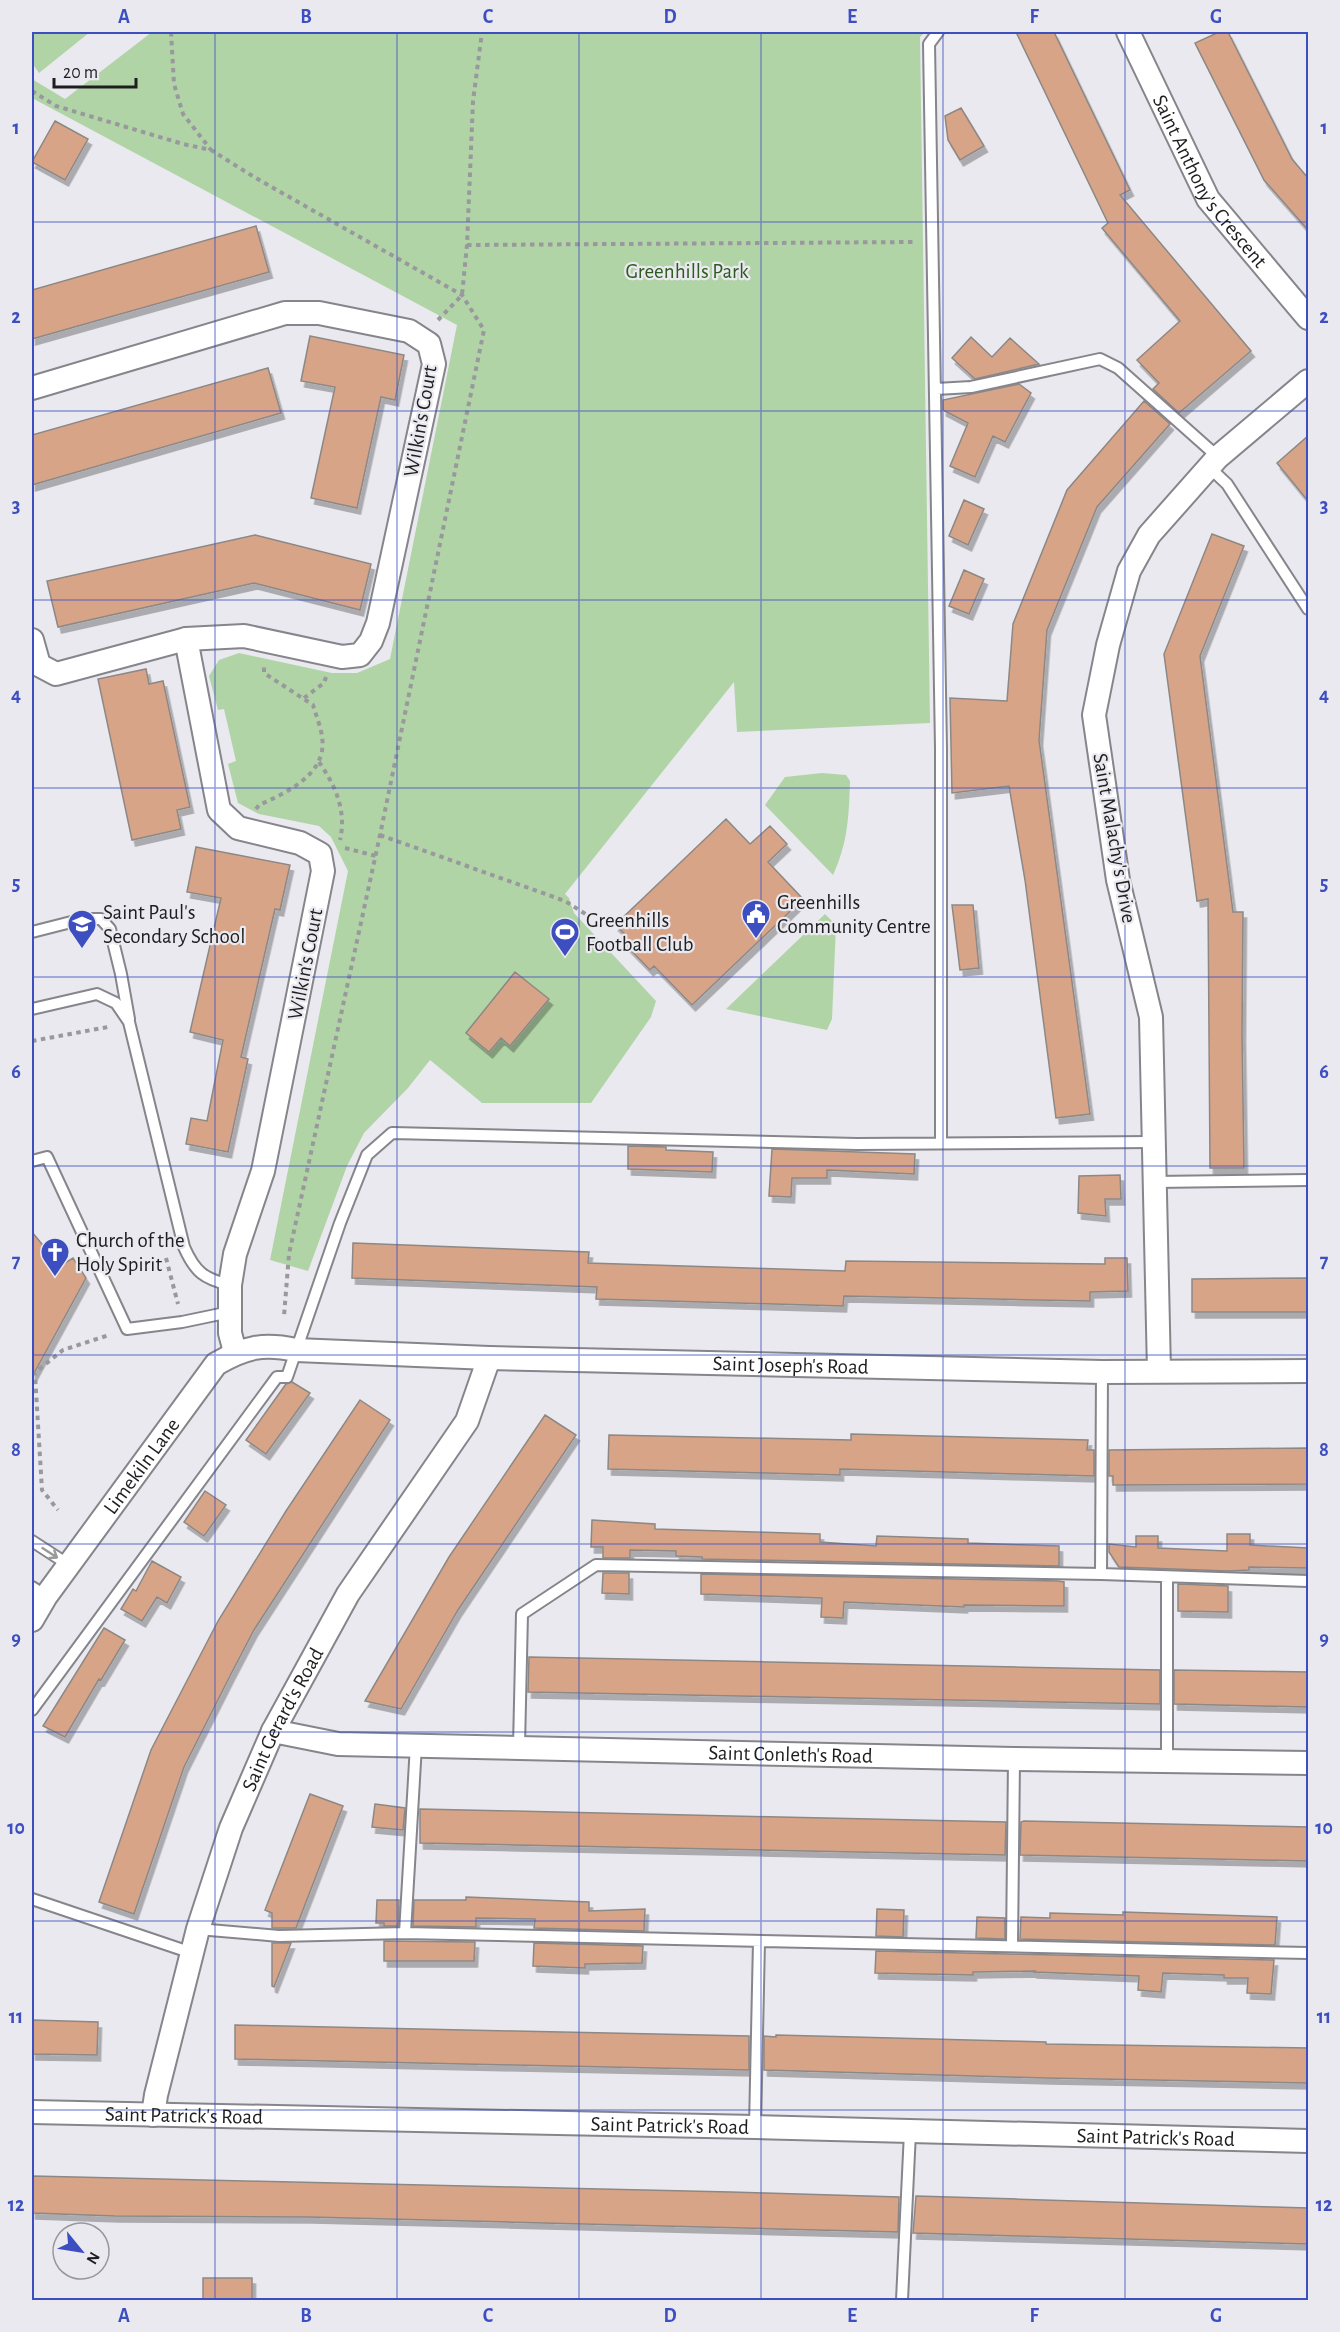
<svg xmlns="http://www.w3.org/2000/svg" width="1340" height="2332" viewBox="0 0 1340 2332" font-family="'Alegreya Sans',sans-serif">
  <style>
    .green { fill: #b1d4a7 }
    .building { fill: #d8a488; stroke: #8d8885; stroke-width: 1.5; filter: url(#shadow) }
    .lines { fill: none; stroke-linecap: round; stroke-linejoin: round }
    .lane-casing { stroke: #85858b; stroke-width: 14 }
    .street-casing { stroke: #85858b; stroke-width: 26 }
    .path { stroke: #98989d; stroke-width: 4; stroke-dasharray: 4.5 4.5; stroke-linecap: butt }
    .lane { stroke: #fff; stroke-width: 10 }
    .street { stroke: #fff; stroke-width: 22 }
    .oneway { stroke: #9a9a9b }
    .grid { fill: none; stroke: #3d4ec1; stroke-width: 1.5; stroke-opacity: 0.55 }
    .labels { text-anchor: middle; stroke-width: 4.5; stroke-linejoin: round; paint-order: stroke }
    .street-label { font-size: 21px; fill: #1e1e20; stroke: #e9e9ef }
    .park-label { font-size: 21px; fill: #2d5b1f; stroke: #e9e9ef }
    .poi-label { font-size: 21px; fill: #1e1e20; stroke: #e9e9ef; text-anchor: start }
    .neatline { fill: none; stroke: #3d4ec1; stroke-width: 2 }
    .grid-label { font-size: 20px; text-anchor: middle; font-weight: bold; fill: #3d4ec1 }
  </style>
  <defs>
    <filter id="shadow"><feDropShadow dx="3.5" dy="6" stdDeviation="0" flood-color="#0004"/></filter>
  </defs>
  <rect width="100%" height="100%" fill="#e9e9ef"/>
  <!-- green -->
  <path class="green" d="M 32,32 L 90,32 L 39,73 L 32,63 Z
    M 152,32 L 925,32 L 920,37 L 930,723 L 737,732 L 734,682 L 565,894 L 569,898 L 574,913 L 656,1001 L 651,1017 L 591,1103 L 482,1103 L 430,1060 L 408,1088 L 364,1133 L 347,1166 L 308,1271 L 270,1260 L 348,871 L 331,837 L 319,826 L 259,814 L 238,803 L 228,764 L 236,761 L 224,709 L 218,710 L 209,676 L 219,660 L 239,653 L 332,673 L 357,673 L 390,659 L 457,325 L 32,98 L 32,79 L 65,99 Z
    M 822,773 L 846,775 L 850,781 C 849,815 848,843 833,875 L 765,805 L 785,777 Z
    M 825,914 L 836,925 L 832,1019 L 827,1030 L 726,1009 Z"/>
  <!-- building -->
  <path class="building" d="M 1016,32 L 1054,32 L 1130,190 L 1120,195 L 1251,351 L 1179,413 L 1153,389 L 1159,383 L 1137,360 L 1180,321 L 1102,228 L 1108,223 Z
    M 1219,32 L 1228,32 L 1292,159 L 1308,178 L 1308,230 L 1264,180 L 1195,43 Z
    M 961,108 L 984,146 L 960,160 L 948,140 L 945,116 Z
    M 55,121 L 88,139 L 65,180 L 32,162 Z
    M 256,226 L 269,272 L 32,339 L 32,290 Z
    M 310,336 L 404,355 L 395,400 L 381,397 L 357,508 L 311,498 L 335,387 L 301,381 Z
    M 971,337 L 992,357 L 1010,338 L 1039,364 L 975,379 L 952,358 Z
    M 268,368 L 281,413 L 32,485 L 32,435 Z
    M 1019,384 L 1031,393 L 1005,442 L 993,436 L 975,477 L 950,466 L 968,423 L 943,410 L 943,400 Z
    M 1144,401 L 1170,424 L 1097,507 L 1047,630 L 1039,740 L 1090,1114 L 1056,1118 L 1025,880 L 1009,786 L 952,793 L 950,698 L 1007,701 L 1013,624 L 1067,490 Z
    M 1308,436 L 1308,501 L 1277,463 Z
    M 964,500 L 984,509 L 968,545 L 949,536 Z
    M 1212,534 L 1244,546 L 1200,656 L 1233,912 L 1243,912 L 1242,1034 L 1244,1168 L 1210,1168 L 1208,899 L 1197,901 L 1164,654 Z
    M 255,535 L 371,564 L 360,610 L 254,583 L 58,627 L 47,581 Z
    M 964,570 L 984,579 L 969,614 L 949,606 Z
    M 146,669 L 149,684 L 163,681 L 190,807 L 177,810 L 181,829 L 132,840 L 98,679 Z
    M 726,819 L 750,844 L 770,826 L 787,844 L 768,862 L 803,899 L 692,1005 L 654,966 L 650,970 L 621,940 L 626,935 L 615,925 Z
    M 196,847 L 290,865 L 280,910 L 275,909 L 241,1057 L 248,1059 L 228,1152 L 186,1144 L 191,1118 L 207,1121 L 223,1040 L 190,1032 L 221,898 L 187,892 Z
    M 952,905 L 973,905 L 979,968 L 960,970 Z
    M 515,972 L 549,999 L 510,1046 L 501,1038 L 489,1052 L 466,1033 Z
    M 628,1146 L 666,1147 L 666,1150 L 713,1152 L 712,1172 L 628,1169 Z
    M 772,1149 L 915,1154 L 914,1174 L 827,1170 L 827,1178 L 792,1178 L 791,1197 L 769,1196 Z
    M 1120,1175 L 1121,1199 L 1105,1199 L 1106,1216 L 1078,1213 L 1079,1176 Z
    M 32,1232 L 60,1266 L 73,1258 L 86,1278 L 32,1377 Z
    M 353,1243 L 589,1252 L 588,1263 L 845,1271 L 846,1261 L 1105,1264 L 1105,1258 L 1127,1258 L 1128,1291 L 1090,1292 L 1090,1301 L 844,1296 L 843,1306 L 596,1299 L 597,1287 L 352,1278 Z
    M 1308,1278 L 1308,1312 L 1192,1312 L 1192,1279 Z
    M 292,1382 L 310,1393 L 266,1454 L 246,1440 L 286,1384 Z
    M 360,1400 L 390,1420 L 254,1630 L 231,1674 L 184,1767 L 134,1914 L 99,1902 L 151,1750 L 218,1621 L 286,1511 Z
    M 545,1415 L 576,1435 L 458,1610 L 401,1709 L 365,1701 L 449,1557 Z
    M 851,1434 L 1088,1440 L 1087,1450 L 1094,1450 L 1094,1476 L 840,1469 L 840,1475 L 608,1469 L 609,1435 L 851,1440 Z
    M 1308,1448 L 1308,1484 L 1113,1485 L 1113,1476 L 1109,1476 L 1109,1450 Z
    M 205,1491 L 226,1505 L 204,1536 L 184,1522 Z
    M 592,1520 L 655,1524 L 655,1529 L 820,1534 L 820,1542 L 876,1546 L 877,1536 L 968,1539 L 968,1543 L 1059,1546 L 1059,1566 L 702,1559 L 702,1557 L 676,1556 L 676,1551 L 630,1550 L 630,1558 L 603,1558 L 603,1547 L 591,1547 Z
    M 1227,1534 L 1250,1534 L 1250,1545 L 1308,1548 L 1308,1568 L 1249,1567 L 1249,1570 L 1229,1571 L 1119,1567 L 1109,1552 L 1109,1544 L 1136,1547 L 1136,1536 L 1158,1536 L 1158,1548 L 1227,1551 Z
    M 152,1561 L 181,1577 L 167,1603 L 157,1597 L 142,1621 L 121,1609 L 133,1589 L 136,1591 Z
    M 603,1573 L 629,1573 L 629,1594 L 602,1593 Z
    M 701,1574 L 1058,1581 L 1064,1582 L 1064,1606 L 964,1605 L 964,1607 L 844,1602 L 843,1618 L 821,1617 L 822,1598 L 701,1594 Z
    M 1178,1584 L 1228,1586 L 1228,1612 L 1178,1611 Z
    M 104,1628 L 125,1640 L 101,1680 L 99,1679 L 65,1737 L 43,1726 Z
    M 529,1657 L 1160,1670 L 1160,1704 L 528,1692 Z
    M 1174,1670 L 1308,1672 L 1308,1707 L 1174,1704 Z
    M 310,1794 L 343,1806 L 296,1928 L 272,1928 L 272,1913 L 265,1910 Z
    M 375,1804 L 405,1808 L 403,1830 L 372,1827 Z
    M 420,1809 L 1006,1822 L 1005,1855 L 420,1843 Z
    M 1024,1821 L 1308,1827 L 1308,1861 L 1020,1855 L 1021,1822 Z
    M 466,1897 L 589,1902 L 589,1911 L 645,1909 L 644,1931 L 534,1928 L 535,1919 L 476,1918 L 476,1927 L 413,1926 L 414,1900 L 466,1900 Z
    M 377,1900 L 399,1900 L 398,1926 L 384,1926 L 384,1923 L 376,1923 Z
    M 877,1909 L 904,1910 L 903,1937 L 876,1936 Z
    M 1123,1912 L 1277,1917 L 1275,1945 L 1020,1939 L 1021,1917 L 1050,1918 L 1050,1913 L 1123,1915 Z
    M 977,1917 L 1005,1918 L 1005,1939 L 976,1938 Z
    M 384,1941 L 475,1942 L 474,1961 L 384,1961 Z
    M 272,1943 L 291,1943 L 274,1987 L 272,1986 Z
    M 534,1943 L 643,1946 L 642,1963 L 585,1964 L 585,1968 L 533,1966 Z
    M 876,1951 L 1274,1960 L 1271,1994 L 1247,1993 L 1248,1978 L 1224,1978 L 1224,1975 L 1163,1973 L 1161,1992 L 1138,1990 L 1139,1976 L 1034,1972 L 1035,1971 L 973,1972 L 973,1975 L 875,1973 Z
    M 32,2020 L 98,2022 L 97,2055 L 32,2054 Z
    M 235,2025 L 749,2036 L 749,2070 L 235,2059 Z
    M 776,2035 L 1046,2042 L 1046,2044 L 1308,2048 L 1308,2083 L 1046,2078 L 764,2070 L 764,2036 L 776,2037 Z
    M 32,2176 L 731,2192 L 899,2197 L 898,2232 L 309,2217 L 115,2216 L 32,2213 Z
    M 916,2196 L 1308,2208 L 1308,2244 L 913,2233 Z
    M 203,2278 L 252,2278 L 252,2301 L 203,2301 Z"/>
  <g class="lines">
    <!-- lane casing -->
    <g class="lane-casing">
      <path id="lane" d="M 938,32 L 929,44 L 941,748 L 941,1143
        M 936,389 L 971,387 L 1100,359 L 1118,368 L 1218,457
        M 1209,467 L 1227,484 L 1308,609
        M 32,932 L 83,919 L 101,919 L 110,929 L 121,974 L 129,1019
        M 32,1009 L 97,994 L 116,1003 L 129,1022 L 184,1247 C 195,1272 204,1279 230,1285
        M 32,1161 L 47,1157 L 127,1329 L 182,1322 L 230,1312
        M 1154,1182 L 1308,1180
        M 32,1541 L 69,1565
        M 1101,1574 L 1102,1372
        M 1167,1578 L 1167,1761
        M 32,1587 L 46,1596
        M 32,1710 L 277,1377 L 287,1377 L 340,1223 L 367,1155 L 392,1133 L 857,1144 L 1153,1142
        M 519,1746 L 522,1614 L 596,1565 L 1101,1574 L 1308,1581
        M 32,1899 L 192,1953
        M 198,1929 L 279,1936 L 405,1933 L 1308,1953
        M 405,1933 L 416,1745
        M 1012,1946 L 1014,1759
        M 755,2127 L 759,1941
        M 902,2300 L 910,2132"/>
    </g>
    <!-- street casing -->
    <g class="street-casing">
      <g id="street">
        <path id="s1" d="M 1128,32 L 1208,199 L 1308,318"/>
        <path d="M 32,388 L 285,313 L 319,313 L 409,331 L 429,344 L 434,364 L 378,623 L 371,641 L 360,655 L 342,657 L 244,636 L 186,639 L 56,674 L 39,665 L 32,640"/>
        <path d="M 186,639 L 219,810 L 238,828 L 300,843 L 320,854 L 323,871 L 263,1171 L 235,1254 L 230,1285 L 230,1333 L 235,1352"/>
        <path d="M 1159,1371 L 1151,1017 L 1118,880 L 1094,715 L 1108,645 L 1129,571 L 1149,535 L 1218,457 L 1308,381"/>
        <path id="s2" d="M 32,1620 L 46,1596 L 216,1364 C 245,1347 263,1343 296,1350 L 489,1358 L 1102,1372 L 1308,1371"/>
        <path id="s3" d="M 273,1731 L 338,1744 L 1014,1759 L 1308,1763"/>
        <path id="s4" d="M 32,2112 L 755,2127 L 1308,2141"/>
        <path id="s5" d="M 153,2115 L 156,2095 L 198,1929 L 231,1828 L 273,1731 L 348,1594 L 467,1421 L 489,1358"/>
      </g>
    </g>
    <!-- path -->
    <path class="path" d="M 171,32 L 174,84 L 183,114 L 211,150
      M 32,91 L 56,106 L 183,144 L 211,150 L 254,177 L 462,295 L 484,330 L 380,835 L 289,1254 L 284,1316
      M 467,245 L 914,242
      M 438,320 L 462,295 L 467,245 L 473,101 L 482,32
      M 304,698 L 324,683 L 326,677
      M 319,762 C 335,785 347,811 340,840
      M 256,809 L 259,805 C 286,793 328,774 322,737 C 321,727 316,716 313,705 L 264,673 L 264,665
      M 380,835 L 565,901 L 587,915
      M 345,848 L 376,856
      M 32,1041 L 108,1027
      M 166,1258 L 178,1304
      M 32,1372 L 35,1375 L 42,1490 L 58,1510
      M 32,1375 L 63,1350 L 109,1335"/>
    <!-- lane -->
    <use href="#lane" class="lane"/>
    <!-- street -->
    <use href="#street" class="street"/>
  </g>
  <!-- one-way arrows -->
  <defs><path id="oneway-shaft" d="M-6 0H5M1.5-3L5.5 0L1.5 3" fill="none" stroke-width="1.6" stroke-linecap="round" stroke-linejoin="round" transform="scale(1.5)"/></defs>
  <use class="oneway" href="#oneway-shaft" transform="translate(50 1553) rotate(33)"/>
  <!-- grid -->
  <path class="grid" d="M 215,32 L 215,2300M 397,32 L 397,2300M 579,32 L 579,2300M 761,32 L 761,2300M 943,32 L 943,2300M 1125,32 L 1125,2300M 32,222 L 1308,222M 32,411 L 1308,411M 32,600 L 1308,600M 32,788 L 1308,788M 32,977 L 1308,977M 32,1166 L 1308,1166M 32,1355 L 1308,1355M 32,1544 L 1308,1544M 32,1732 L 1308,1732M 32,1921 L 1308,1921M 32,2110 L 1308,2110"/>
  <!-- icons -->
  <defs>
    <g id="civic-pin" transform="scale(1.5)"><path d="M0 17L-7.5 6A9.5 9.5 0 1 1 7.5 6Z" fill="#3d4ec1" stroke="#e9e9ef"/><path d="M-.6-6.5H3V-4.5H.6V-3L4-1V1h2V6H-6V1h2V-1L-.6-3ZM-1.2 2.5V6h2.4V2.5Z" fill="#fff"/></g>
    <g id="school-pin" transform="scale(1.5)"><path d="M0 17L-7.5 6A9.5 9.5 0 1 1 7.5 6Z" fill="#3d4ec1" stroke="#e9e9ef"/><path d="M0-5L7-2L0 1L-7-2ZM-4 1L0 2.5L4 1V4Q0 6-4 4Z" fill="#fff"/></g>
    <g id="stadium-pin" transform="scale(1.5)"><path d="M0 17L-7.5 6A9.5 9.5 0 1 1 7.5 6Z" fill="#3d4ec1" stroke="#e9e9ef"/><path d="M0-5a6.5 5 0 1 0 0 10a6.5 5 0 1 0 0-10ZM-3.5-1.8h7v3.6h-7Z" fill="#fff"/></g>
    <g id="church-pin" transform="scale(1.5)"><path d="M0 17L-7.5 6A9.5 9.5 0 1 1 7.5 6Z" fill="#3d4ec1" stroke="#e9e9ef"/><path d="M-1.2-6h2.4v3.5h3.3v2.4h-3.3V6h-2.4V-.1h-3.3v-2.4h3.3Z" fill="#fff"/></g>
  </defs>
  <g fill-rule="evenodd">
    <use href="#civic-pin" x="756" y="914"/>
    <use href="#school-pin" x="82" y="924"/>
    <use href="#stadium-pin" x="565" y="932"/>
    <use href="#church-pin" x="55" y="1252"/>
  </g>
  <g class="labels">
    <!-- street labels -->
    <g class="street-label">
      <text dy="7" stroke="none"><textPath href="#s1" startOffset="171">Saint Anthony's Crescent</textPath></text>
      <text transform="translate(420 421) rotate(-80)" y="7">Wilkin's Court</text>
      <text transform="translate(1115 838) rotate(80)" y="7">Saint Malachy's Drive</text>
      <text transform="translate(305 964) rotate(-79)" y="7">Wilkin's Court</text>
      <text dy="7" stroke="none"><textPath href="#s2" startOffset="894">Saint Joseph's Road</textPath></text>
      <text dy="7" stroke="none"><textPath href="#s2" startOffset="189">Limekiln Lane</textPath></text>
      <text dy="7" stroke="none"><textPath href="#s5" startOffset="418">Saint Gerard's Road</textPath></text>
      <text dy="7" stroke="none"><textPath href="#s3" startOffset="519">Saint Conleth's Road</textPath></text>
      <text dy="7" stroke="none"><textPath href="#s4" startOffset="152">Saint Patrick's Road</textPath></text>
      <text dy="7" stroke="none"><textPath href="#s4" startOffset="638">Saint Patrick's Road</textPath></text>
      <text dy="7" stroke="none"><textPath href="#s4" startOffset="1124">Saint Patrick's Road</textPath></text>
    </g>
    <!-- park labels -->
    <g class="park-label">
      <text x="687" y="278">Greenhills Park</text>
    </g>
    <!-- poi labels -->
    <g class="poi-label">
      <text x="777" y="909">Greenhills<tspan x="777" dy="24">Community Centre</tspan></text>
      <text x="103" y="919">Saint Paul's<tspan x="103" dy="24">Secondary School</tspan></text>
      <text x="586" y="927">Greenhills<tspan x="586" dy="24">Football Club</tspan></text>
      <text x="76" y="1247">Church of the<tspan x="76" dy="24">Holy Spirit</tspan></text>
    </g>
  </g>
  <!-- border -->
  <rect width="1340" height="2332" fill="none" stroke="#e9e9ef" stroke-width="66"/>
  <!-- north arrow -->
  <g transform="translate(81 2251) rotate(120)"><circle r="28" fill="#e9e9ef" stroke="#98989c" stroke-width="1.5"/>
  <path d="M0-4.5L10 22L0 15L-10 22Z" fill="#3d4ec1"/>
  <text y="-9" font-size="16" font-weight="bold" text-anchor="middle" fill="#1e1e20">N</text>
  </g>
  <!-- scale -->
  <path d="M54 78v9h82v-9" fill="none" stroke="#1e1e20" stroke-width="3"/>
  <text x="63" y="78" font-size="18" fill="#1e1e20" stroke="#e9e9ef" stroke-width="4.5" paint-order="stroke">20 m</text>
  <rect x="33" y="33" width="1274" height="2266" class="neatline"/>
  <g class="grid-label">
    <text x="124" y="23">A</text>
    <text x="306" y="23">B</text>
    <text x="488" y="23">C</text>
    <text x="670" y="23">D</text>
    <text x="852" y="23">E</text>
    <text x="1034" y="23">F</text>
    <text x="1216" y="23">G</text>
    <text x="16" y="134">1</text>
    <text x="1324" y="134">1</text>
    <text x="16" y="323">2</text>
    <text x="1324" y="323">2</text>
    <text x="16" y="512">3</text>
    <text x="1324" y="512">3</text>
    <text x="16" y="701">4</text>
    <text x="1324" y="701">4</text>
    <text x="16" y="890">5</text>
    <text x="1324" y="890">5</text>
    <text x="16" y="1078">6</text>
    <text x="1324" y="1078">6</text>
    <text x="16" y="1267">7</text>
    <text x="1324" y="1267">7</text>
    <text x="16" y="1456">8</text>
    <text x="1324" y="1456">8</text>
    <text x="16" y="1645">9</text>
    <text x="1324" y="1645">9</text>
    <text x="16" y="1834">10</text>
    <text x="1324" y="1834">10</text>
    <text x="16" y="2023">11</text>
    <text x="1324" y="2023">11</text>
    <text x="16" y="2211">12</text>
    <text x="1324" y="2211">12</text>
    <text x="124" y="2322">A</text>
    <text x="306" y="2322">B</text>
    <text x="488" y="2322">C</text>
    <text x="670" y="2322">D</text>
    <text x="852" y="2322">E</text>
    <text x="1034" y="2322">F</text>
    <text x="1216" y="2322">G</text>
  </g>
</svg>
